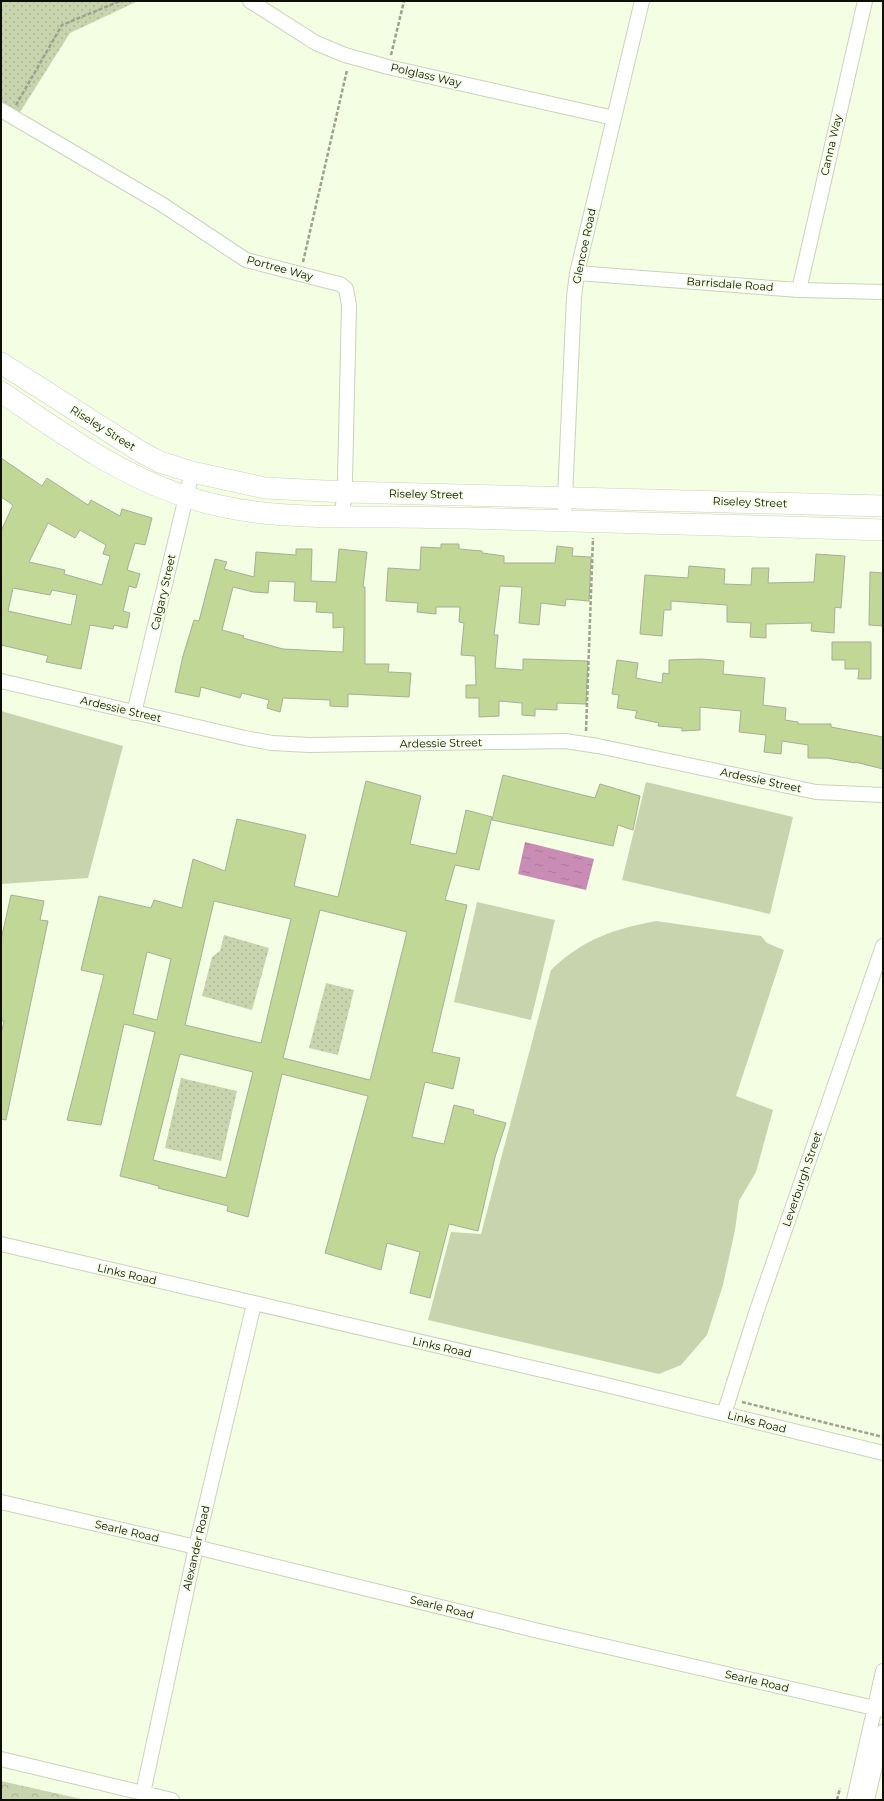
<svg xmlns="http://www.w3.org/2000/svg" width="884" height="1801" viewBox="0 0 884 1801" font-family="Montserrat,sans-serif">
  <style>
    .grass { fill: url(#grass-dots) }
    .forest { fill: url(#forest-crowns) }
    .pitch { fill: #c7d4ad }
    .water { fill: url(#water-ripples) }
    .building { fill: #c1d796; stroke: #a7af97; fill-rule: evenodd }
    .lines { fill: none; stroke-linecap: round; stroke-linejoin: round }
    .minor-casing { stroke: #cad3ba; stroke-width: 16 }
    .highway-casing { stroke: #cad3ba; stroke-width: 22 }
    .path { stroke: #9ba28e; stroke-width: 2.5; stroke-dasharray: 4 2; stroke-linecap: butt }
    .minor { stroke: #fff; stroke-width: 14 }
    .highway { stroke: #fff; stroke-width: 21 }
    .labels { text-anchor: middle; stroke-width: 3.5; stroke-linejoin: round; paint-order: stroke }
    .street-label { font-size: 11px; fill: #0d0f07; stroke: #f4fee3 }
  </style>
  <defs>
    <pattern id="grass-dots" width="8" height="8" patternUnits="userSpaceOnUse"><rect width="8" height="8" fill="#c7d4ad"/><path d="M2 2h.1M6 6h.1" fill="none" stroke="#aab593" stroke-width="1.8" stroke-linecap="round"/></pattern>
    <pattern id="forest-crowns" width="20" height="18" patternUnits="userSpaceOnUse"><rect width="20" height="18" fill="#c7d4ad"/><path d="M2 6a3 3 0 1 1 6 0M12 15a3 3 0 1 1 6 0" fill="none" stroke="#aab593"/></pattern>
    <pattern id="water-ripples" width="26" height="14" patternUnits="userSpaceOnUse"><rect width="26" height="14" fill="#c98db5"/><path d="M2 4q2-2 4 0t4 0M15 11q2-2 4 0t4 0" fill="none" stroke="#ab789a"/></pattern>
  </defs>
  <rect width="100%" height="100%" fill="#f4fee3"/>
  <!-- grass -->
  <path class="grass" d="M 1,1 L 138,1 L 70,33 L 15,120 L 1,108 Z
    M 224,935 L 269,948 L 252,1010 L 202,996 L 212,957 L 220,951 Z
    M 326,983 L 354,990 L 338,1055 L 309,1048 Z
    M 181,1078 L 237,1091 L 221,1161 L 165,1148 Z"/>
  <!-- forest -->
  <path class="forest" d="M 1,1781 L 86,1800 L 1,1800 Z"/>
  <!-- pitch -->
  <path class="pitch" d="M 1,711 L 123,746 L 88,878 L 1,884 Z
    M 646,782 L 793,817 L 770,914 L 622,880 Z
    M 477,902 L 555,920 L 531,1020 L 454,1002 Z
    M 656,921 L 761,936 L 767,943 L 784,950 L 736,1096 L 773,1110 L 756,1172 L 739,1201 L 735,1230 L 723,1285 L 707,1335 L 681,1365 L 659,1374 L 428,1320 L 451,1232 L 481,1234 L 551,970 C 583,939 614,929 656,921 Z"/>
  <!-- water -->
  <path class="water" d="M 525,842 L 594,859 L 586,890 L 518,874 Z"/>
  <!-- building -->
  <path class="building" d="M 1,458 L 42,486 L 47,478 L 88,505 L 91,500 L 120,516 L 122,509 L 152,518 L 145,545 L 135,543 L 127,570 L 140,574 L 136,588 L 129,586 L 123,611 L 130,613 L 127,628 L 114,625 L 113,629 L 90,625 L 81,669 L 46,662 L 48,656 L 1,645 L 1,531 L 13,505 L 1,497 ZM 48,523 L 75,538 L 80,530 L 106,545 L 103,554 L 110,556 L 102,585 L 64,574 L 65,570 L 29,562 ZM 13,588 L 50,595 L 52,590 L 77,595 L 71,625 L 8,611 Z
    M 441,544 L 459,544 L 459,549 L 482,551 L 482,553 L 504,556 L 504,563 L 555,563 L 557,546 L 573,548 L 572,556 L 591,557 L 589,601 L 566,599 L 565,606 L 541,603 L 539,625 L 519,623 L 522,587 L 500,586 L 494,635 L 498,635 L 495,668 L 523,670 L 523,659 L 588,661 L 586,704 L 557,703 L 557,710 L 535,709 L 535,716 L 522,715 L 522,703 L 499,701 L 499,716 L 479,717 L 479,698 L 466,698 L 466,685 L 476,685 L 475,656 L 461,655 L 464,623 L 459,622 L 460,607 L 436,607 L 436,614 L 417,612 L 418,603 L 386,601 L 388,568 L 420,570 L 421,547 L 441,548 Z
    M 296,549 L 312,549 L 311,581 L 336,582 L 339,549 L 367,552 L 363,587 L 365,587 L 365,664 L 389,664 L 388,672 L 411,673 L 409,697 L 348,694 L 348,707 L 330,706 L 330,700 L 283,698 L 280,712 L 267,708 L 269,700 L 242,693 L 240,698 L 201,687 L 199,697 L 175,692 L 183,656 L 194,620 L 199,621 L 215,559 L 227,562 L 224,569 L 254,577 L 256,552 L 296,555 ZM 269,581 L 295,582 L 294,601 L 317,602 L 316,612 L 333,613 L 333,628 L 344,627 L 343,652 L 283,649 L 243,638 L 244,636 L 222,630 L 233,587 L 253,592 L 268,593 Z
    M 816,554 L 845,556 L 841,608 L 835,607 L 834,633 L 811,631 L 812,623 L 766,624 L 766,638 L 750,637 L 751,623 L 727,622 L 727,605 L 671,601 L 671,610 L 664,610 L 662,636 L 640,634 L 645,575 L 688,578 L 689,566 L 725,569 L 724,584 L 751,585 L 752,568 L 769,568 L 768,583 L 814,582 Z
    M 870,572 L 883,573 L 883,626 L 869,625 Z
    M 832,642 L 871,642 L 871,679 L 858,679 L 859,669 L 845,669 L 845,660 L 832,660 Z
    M 702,659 L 724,661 L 723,674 L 765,678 L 763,705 L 786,708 L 785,720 L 798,722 L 798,724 L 831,724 L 831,727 L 883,737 L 883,769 L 855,762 L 855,763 L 827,758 L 808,758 L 808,745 L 782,741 L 781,754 L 764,752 L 766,735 L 739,732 L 741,711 L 700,707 L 700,730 L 682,731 L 682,728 L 658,726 L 659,723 L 635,718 L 637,711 L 617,708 L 619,695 L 612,694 L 617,660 L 638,663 L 636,678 L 662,683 L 663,673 L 669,674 L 669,660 Z
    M 503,775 L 595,798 L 600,784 L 640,796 L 633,830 L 618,825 L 613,846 L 492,820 Z
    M 366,781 L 421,796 L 410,844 L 456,854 L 466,810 L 492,817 L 479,870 L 455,865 L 445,900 L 467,905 L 432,1052 L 460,1058 L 453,1089 L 425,1082 L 412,1137 L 444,1144 L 454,1105 L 474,1110 L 473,1114 L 506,1123 L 495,1157 L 478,1231 L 449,1224 L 430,1298 L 410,1293 L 420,1252 L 387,1243 L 381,1270 L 325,1253 L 368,1096 L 282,1074 L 248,1217 L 227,1211 L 228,1206 L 158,1188 L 159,1186 L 120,1176 L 155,1032 L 124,1024 L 101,1125 L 67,1120 L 104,975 L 81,970 L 99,896 L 151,908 L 154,900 L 182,908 L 193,859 L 225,871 L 237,819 L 306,835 L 294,886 L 338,897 ZM 214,901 L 291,919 L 261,1043 L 185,1025 ZM 320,910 L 407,932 L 370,1080 L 283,1058 ZM 147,952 L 171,959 L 157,1020 L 133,1014 ZM 180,1054 L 253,1072 L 226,1178 L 153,1160 Z
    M 11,895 L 44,901 L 40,920 L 48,921 L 6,1120 L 1,1119 L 1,1034 L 4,1021 L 1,1021 L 1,940 Z"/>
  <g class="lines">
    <!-- minor casing -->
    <g class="minor-casing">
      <path id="minor" d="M 250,1 L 316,43 L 345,55 L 388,67 L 614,118
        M 1,110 L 163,205 L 246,260 L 331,282 L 340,284 L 346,289 L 349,305 L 345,479 L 344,501 L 340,517
        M 577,273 L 799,290 L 883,292
        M 799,290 L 865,1
        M 564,520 L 574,297 L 577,273 L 642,1
        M 1,681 L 245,738 L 272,743 L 309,745 L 565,741 L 598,746 L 816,792 L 883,795
        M 134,713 L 192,472
        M 1,1244 L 602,1384 L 883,1453
        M 724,1414 L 756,1313 L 883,946
        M 1,1502 L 196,1547 L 543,1632 L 883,1710
        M 1,1759 L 172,1800
        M 143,1793 L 196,1547 L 254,1304
        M 854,1800 L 883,1671
        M 867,1800 L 883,1732"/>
    </g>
    <!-- highway casing -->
    <g class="highway-casing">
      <path id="highway" d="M 1,363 L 141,452 L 160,462 L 192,472 L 265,488 L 345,492 L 883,506
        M 1,392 C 59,431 117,474 184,496 C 251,519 322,517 393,517 C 417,517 441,518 466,518 C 605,521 744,526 883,530"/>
    </g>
    <!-- path -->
    <path class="path" d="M 391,55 L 404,1
      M 16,105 L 62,25 L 120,1
      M 303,262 L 347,70
      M 586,731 L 593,538
      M 742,1402 L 883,1437
      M 837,1800 L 840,1788"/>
    <!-- minor -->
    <use href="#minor" class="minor"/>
    <!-- highway -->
    <use href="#highway" class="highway"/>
  </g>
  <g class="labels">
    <!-- street labels -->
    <g class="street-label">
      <text transform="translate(426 75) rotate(13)" y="4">Polglass Way</text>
      <text transform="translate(831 145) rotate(-77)" y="4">Canna Way</text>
      <text transform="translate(584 246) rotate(-78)" y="4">Glencoe Road</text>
      <text transform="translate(280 268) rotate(15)" y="4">Portree Way</text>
      <text transform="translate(730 284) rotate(4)" y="4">Barrisdale Road</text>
      <text transform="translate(103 428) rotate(32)" y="4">Riseley Street</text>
      <text transform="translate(426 494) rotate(1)" y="4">Riseley Street</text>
      <text transform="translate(750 502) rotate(2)" y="4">Riseley Street</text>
      <text transform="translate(163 592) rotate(-77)" y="4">Calgary Street</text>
      <text transform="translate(121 709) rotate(13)" y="4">Ardessie Street</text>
      <text transform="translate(441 743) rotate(-1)" y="4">Ardessie Street</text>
      <text transform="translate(761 780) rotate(12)" y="4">Ardessie Street</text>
      <text transform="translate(802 1179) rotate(-71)" y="4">Leverburgh Street</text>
      <text transform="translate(127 1274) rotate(13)" y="4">Links Road</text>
      <text transform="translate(442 1347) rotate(13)" y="4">Links Road</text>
      <text transform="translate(757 1422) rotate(14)" y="4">Links Road</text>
      <text transform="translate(127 1531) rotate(13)" y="4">Searle Road</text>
      <text transform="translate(196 1548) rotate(-77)" y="4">Alexander Road</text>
      <text transform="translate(442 1607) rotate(14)" y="4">Searle Road</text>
      <text transform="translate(757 1681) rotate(13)" y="4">Searle Road</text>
    </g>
  </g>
  <!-- border -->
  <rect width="884" height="1801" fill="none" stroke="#0d0f07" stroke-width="4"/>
</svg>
